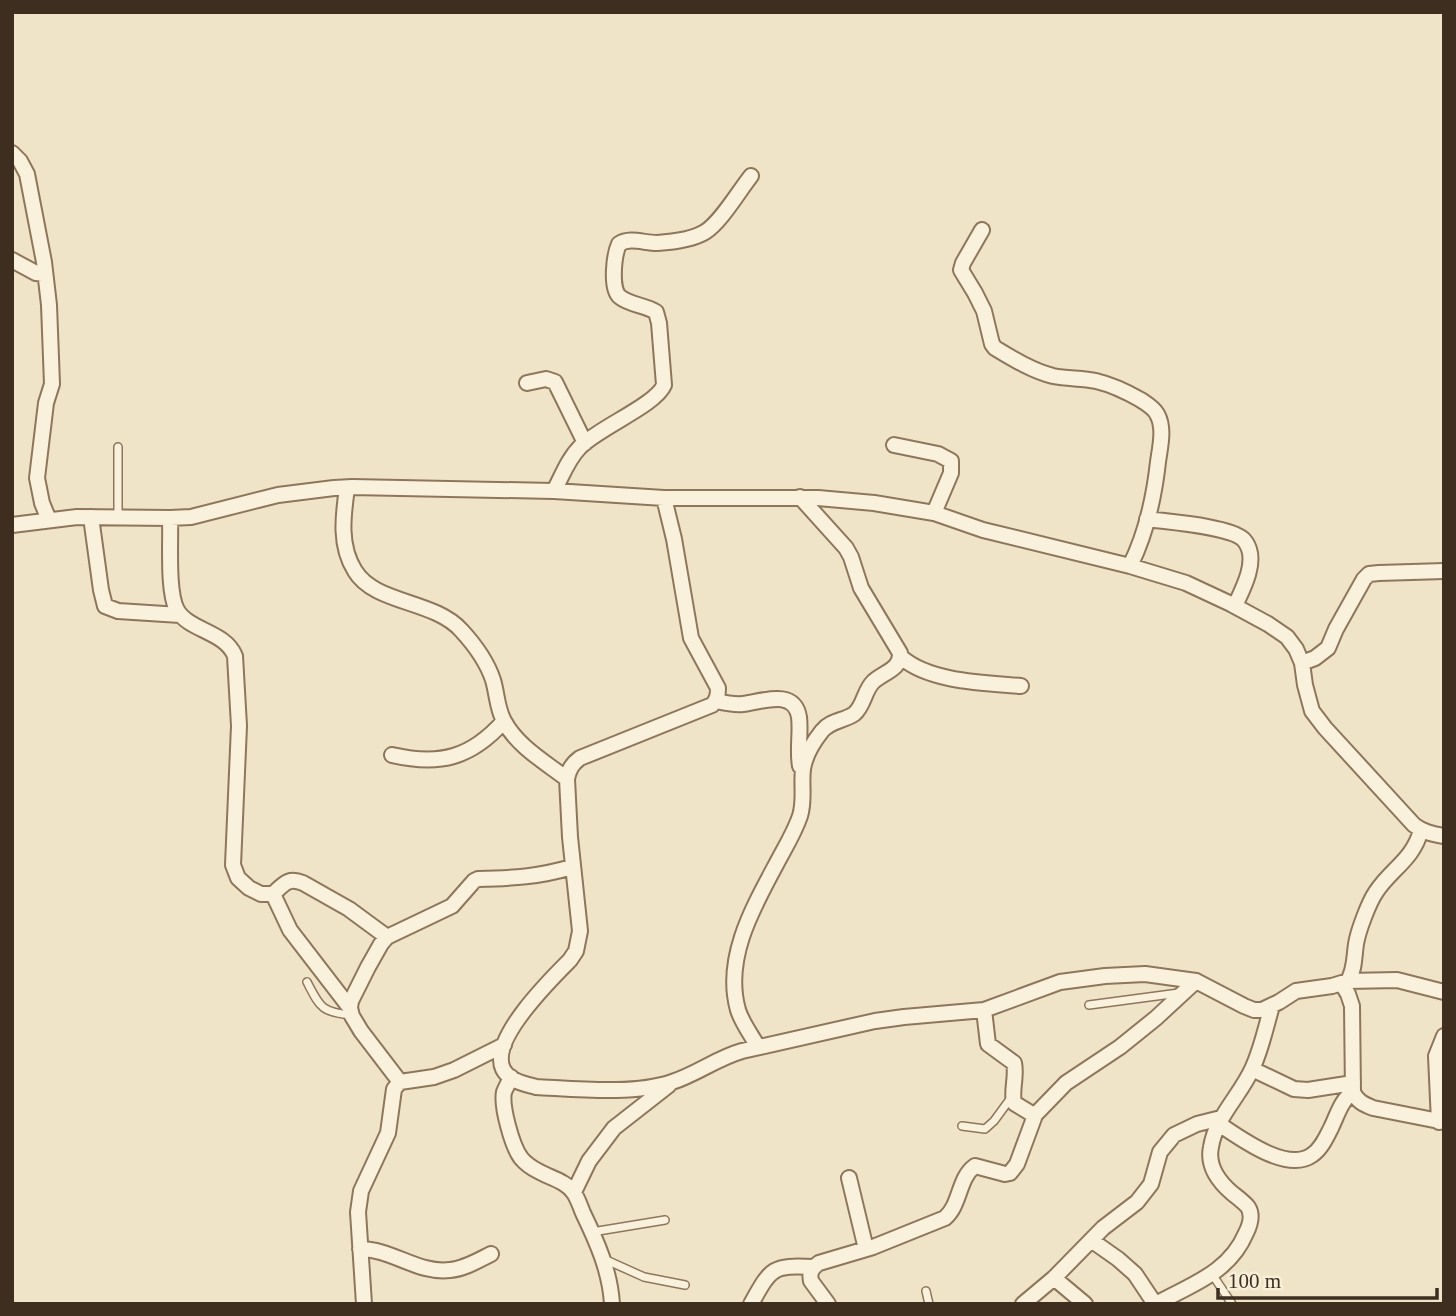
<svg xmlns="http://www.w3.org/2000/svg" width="1456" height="1316" viewBox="0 0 1456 1316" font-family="'Times New Roman',serif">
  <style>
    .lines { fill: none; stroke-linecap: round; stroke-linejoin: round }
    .service-casing { stroke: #8d765c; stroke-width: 10 }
    .minor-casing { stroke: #8d765c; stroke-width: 18 }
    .service { stroke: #faf1dc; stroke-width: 7 }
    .minor { stroke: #faf1dc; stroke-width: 14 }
  </style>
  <rect width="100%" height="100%" fill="#f0e4c8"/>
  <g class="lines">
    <!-- service casing -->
    <g class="service-casing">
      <path id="service" d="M 118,447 L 118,517
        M 307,982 C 320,1007 321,1012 351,1015
        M 1089,1005 L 1179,993
        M 962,1126 L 985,1129 L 994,1121 L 1013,1095
        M 592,1232 L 665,1220
        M 604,1259 L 644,1277 L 685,1285
        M 1212,1274 L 1232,1304
        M 926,1291 L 929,1304"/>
    </g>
    <!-- minor casing -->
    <g class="minor-casing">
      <path id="minor" d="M 12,153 L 20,161 L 27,174 L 44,262 L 49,305 L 52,384 L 46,403 L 37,478 L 42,503 L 49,520
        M 982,230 L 963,263 L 961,270 L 975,293 L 984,311 L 992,344 L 995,348 C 1013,359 1033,371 1053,376 C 1068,379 1082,378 1096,381 C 1113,385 1127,392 1141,400 C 1147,404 1154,408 1157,414 C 1165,428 1160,447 1158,462 C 1154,498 1146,534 1130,566
        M 12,260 L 36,273 L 45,274
        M 527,383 L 546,379 L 555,382 L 585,443
        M 894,445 L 938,454 L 951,461 L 951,473 L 934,513
        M 347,488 C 343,516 339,546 355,571 C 375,604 434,600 461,630 C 474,644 487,662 493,680 C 497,693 497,709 504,721 C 517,746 545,762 567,779
        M 554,491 C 562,476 568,459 580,447 C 598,428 656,405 664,385 L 659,323 L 656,312 C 645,305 630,305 620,297 C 610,289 614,255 619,244 C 630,237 644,243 657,243 C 672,242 692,240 705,232 C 721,222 739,191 751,176
        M 664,498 L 674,539 L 691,638 L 718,688 C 718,696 717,700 712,705 L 580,758 C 572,764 569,769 567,779 L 570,837 L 580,931 L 576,951 L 570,960 C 551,979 489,1040 503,1069 C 509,1081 525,1084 536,1087 C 577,1089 634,1095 672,1082 C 697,1074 717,1058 742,1051 L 875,1021 L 904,1017 L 984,1010 L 1060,982 L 1105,976 L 1145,974 L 1196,981 L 1244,1006 L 1254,1010 L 1262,1010 L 1279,1002 L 1296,991 L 1332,986 L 1348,981 C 1355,969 1354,957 1356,944 C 1358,931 1369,902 1376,892 C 1391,869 1413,860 1421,830
        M 91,517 L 101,590 L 105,606 L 118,611 L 180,615
        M 170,518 C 171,540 167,592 177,610 C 189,631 225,631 235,656 L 239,726 L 233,865 L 238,878 L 249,888 L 261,894 L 273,894 C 284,884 288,877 303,883 L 349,909 L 387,937
        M 1147,519 C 1169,522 1228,526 1243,539 C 1245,541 1248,546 1249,549 C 1255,567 1242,590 1235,606
        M 12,525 L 77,517 L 170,518 L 191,517 L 278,495 L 334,488 L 352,487 L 554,491 L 664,498 L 818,498 L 874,503 L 934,513 L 983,530 L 1130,566 L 1186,583 L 1231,604 L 1268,624 L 1287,637 L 1296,649 L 1302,663 L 1305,685 L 1312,711 L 1325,728 L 1414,825 C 1423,832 1432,834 1444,836
        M 901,657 C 929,682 985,683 1021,686
        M 1302,663 L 1315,658 L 1328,648 L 1336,629 L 1364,579 L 1369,574 L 1379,573 L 1444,571
        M 716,701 C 725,703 734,705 743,704 C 761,702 794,688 799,717 C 801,733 797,750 800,766
        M 392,755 C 440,766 471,758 504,721
        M 273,894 L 290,930 L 350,1008
        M 1348,981 L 1397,980 L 1444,992
        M 1342,984 L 1348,994 L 1352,1006 L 1353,1092 C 1357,1101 1363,1104 1373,1108 L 1444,1122
        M 758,1047 C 752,1036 742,1023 738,1010 C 723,957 755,904 779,859 C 786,846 795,831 800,816 C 805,800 801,785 803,769 C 805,756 814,741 822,731 C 831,720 844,721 854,714 C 864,706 864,691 873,682 C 883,672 901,670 900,653 L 861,588 L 851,557 L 846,548 L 800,497
        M 1252,1069 L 1294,1089 L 1308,1090 L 1353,1083
        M 511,1077 C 509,1082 506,1087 504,1092 C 501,1106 512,1146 521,1158 C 526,1164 532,1168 538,1171 C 550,1178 566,1181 574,1193 C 578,1199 580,1206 583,1213 C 597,1242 610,1271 612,1304
        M 400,1082 L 361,1031 L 352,1016 L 350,1008 L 351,1001 L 368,967 L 381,944 L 387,937 L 452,906 L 474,881 L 478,879 C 514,878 538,877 572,867
        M 1034,1116 L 1066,1083 L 1120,1047 L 1156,1018 L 1196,981
        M 1439,1122 L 1436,1056 L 1444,1036
        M 1219,1124 C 1240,1138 1287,1173 1312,1155 C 1321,1149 1326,1138 1331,1128 C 1337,1116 1341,1100 1353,1092
        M 849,1178 L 866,1249
        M 574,1192 L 589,1161 L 614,1128 L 669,1085
        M 1091,1240 L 1118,1259 L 1135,1274 L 1155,1304
        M 360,1249 C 392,1249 418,1274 450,1270 C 464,1269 479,1260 491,1254
        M 1054,1278 L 1085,1304
        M 364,1304 L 358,1212 L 361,1191 L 388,1133 L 394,1089 L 400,1082 L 434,1077 L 454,1070 L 504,1045
        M 751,1304 C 771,1268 772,1265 813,1267
        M 828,1304 L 811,1281 C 809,1272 812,1268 819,1263 L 873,1247 L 945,1218 C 961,1204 958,1178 975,1166 L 1005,1174 L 1010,1173 L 1017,1164 L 1034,1118 L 1032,1114 L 1014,1103 C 1011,1090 1017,1077 1014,1063 L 988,1044 L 984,1010
        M 1023,1304 L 1054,1278 L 1103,1228 L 1137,1202 L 1151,1184 L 1160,1152 L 1174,1135 L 1197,1124 L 1221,1118
        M 1156,1304 C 1192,1284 1229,1273 1246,1233 C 1250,1225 1253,1215 1248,1207 C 1244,1202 1237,1197 1232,1193 C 1218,1181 1207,1166 1211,1147 C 1216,1116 1241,1095 1253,1067 C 1262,1047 1266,1026 1272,1006"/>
    </g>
    <!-- service -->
    <use href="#service" class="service"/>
    <!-- minor -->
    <use href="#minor" class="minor"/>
  </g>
  <!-- border -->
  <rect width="1456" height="1316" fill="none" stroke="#3d2e20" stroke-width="28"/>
  <!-- scale -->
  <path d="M1218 1288v10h219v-10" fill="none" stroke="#3d2e20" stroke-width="3.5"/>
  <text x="1228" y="1288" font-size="21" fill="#3d2e20" stroke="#f7eed8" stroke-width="5" paint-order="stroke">100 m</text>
</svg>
